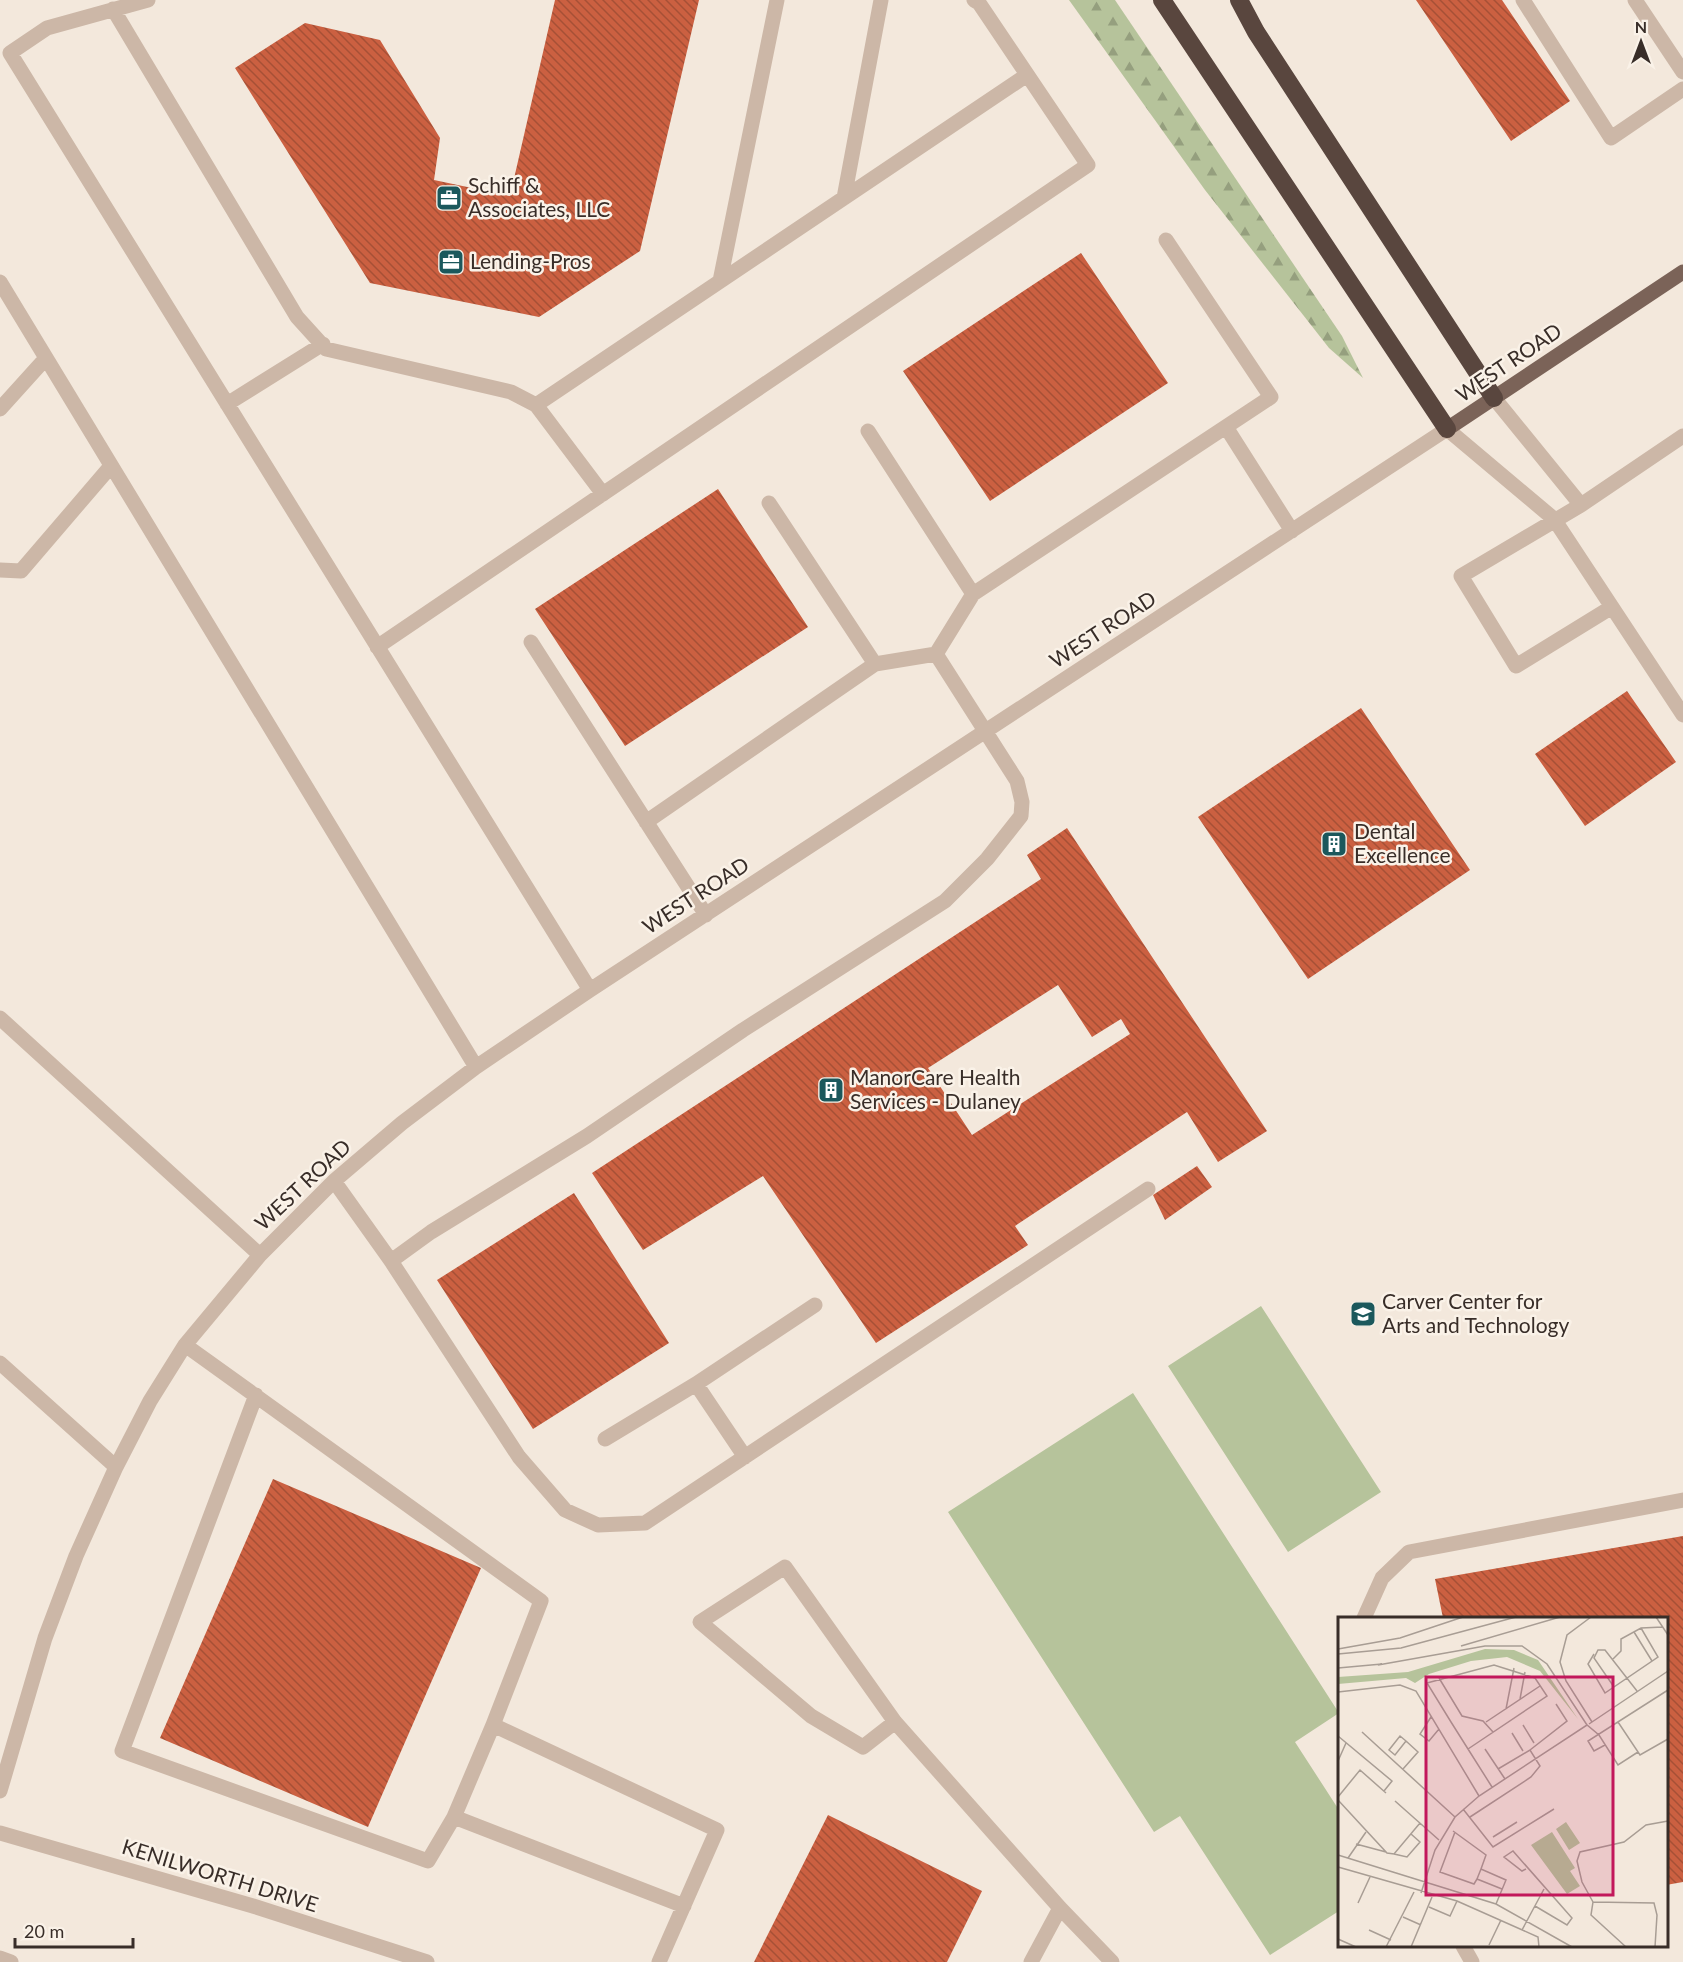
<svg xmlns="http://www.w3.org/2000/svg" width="1683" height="1962" viewBox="0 0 1683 1962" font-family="Lato,sans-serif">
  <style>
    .forest { fill: url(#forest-firs) }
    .pitch { fill: #b6c39b }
    .building { fill: url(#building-back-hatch); fill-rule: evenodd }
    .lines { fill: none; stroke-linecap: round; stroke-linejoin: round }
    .minor { stroke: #ccb7a7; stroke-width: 15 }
    .major { stroke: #7b6358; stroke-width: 15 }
    .highway { stroke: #59463e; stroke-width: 18 }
    .labels { text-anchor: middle; stroke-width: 5; stroke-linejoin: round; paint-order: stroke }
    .poi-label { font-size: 21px; fill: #382d28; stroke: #faf2e8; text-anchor: start }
    .street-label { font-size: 21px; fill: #382d28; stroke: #faf2e8 }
    .inset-road { fill: none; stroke: #a89d94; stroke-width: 1.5 }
    .view { fill: #c2185b; fill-opacity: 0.15; stroke: #c2185b; stroke-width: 3 }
    .inset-edge { fill: none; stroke: #382d28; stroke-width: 3 }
  </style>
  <defs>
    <pattern id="forest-firs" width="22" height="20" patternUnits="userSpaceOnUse" patternTransform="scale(1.5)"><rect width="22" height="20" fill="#b6c39b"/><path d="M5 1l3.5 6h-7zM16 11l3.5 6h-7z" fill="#959f7e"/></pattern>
    <pattern id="building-back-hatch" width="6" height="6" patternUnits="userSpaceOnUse" patternTransform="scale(1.5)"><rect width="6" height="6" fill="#cb6041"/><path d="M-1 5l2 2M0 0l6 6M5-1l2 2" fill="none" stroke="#a65036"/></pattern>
  </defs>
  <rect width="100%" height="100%" fill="#f3e8dc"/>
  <!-- forest -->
  <path class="forest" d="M 1069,0 L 1115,0 L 1342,336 L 1363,378 L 1329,348 L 1205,190 Z"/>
  <!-- pitch -->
  <path class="pitch" d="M 1261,1306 L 1381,1492 L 1288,1552 L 1168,1366 Z
    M 1133,1393 L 1339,1713 L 1295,1742 L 1339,1810 L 1339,1911 L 1270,1955 L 1180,1816 L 1154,1832 L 948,1512 Z"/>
  <!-- building -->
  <path class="building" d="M 555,0 L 699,0 L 640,251 L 539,317 L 370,283 L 235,68 L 305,23 L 380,40 L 440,138 L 434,180 L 510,196 Z
    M 1416,0 L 1502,0 L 1570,101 L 1511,141 Z
    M 1081,253 L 1168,383 L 990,501 L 903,371 Z
    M 718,489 L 808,627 L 625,746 L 535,609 Z
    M 1627,691 L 1676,762 L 1585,826 L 1535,754 Z
    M 1361,708 L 1470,870 L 1308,979 L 1198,817 Z
    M 1067,828 L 1267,1131 L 1218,1162 L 1187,1112 L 1015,1226 L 1028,1245 L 876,1343 L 763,1176 L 643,1250 L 592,1173 L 1041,879 L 1027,855 ZM 1058,985 L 1092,1037 L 1121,1019 L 1130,1034 L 972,1135 L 928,1068 Z
    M 1197,1166 L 1212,1187 L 1165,1220 L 1153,1195 Z
    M 574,1193 L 669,1343 L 533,1429 L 437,1280 Z
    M 273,1479 L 481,1568 L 368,1827 L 160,1738 Z
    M 1683,1536 L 1683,1882 L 1666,1885 L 1666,1618 L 1443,1618 L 1435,1579 Z
    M 828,1815 L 982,1891 L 947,1962 L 754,1962 Z"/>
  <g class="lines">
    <!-- minor -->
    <path class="minor" d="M 148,0 L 47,28 L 10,53 L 590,990
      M 1523,0 L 1611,138 L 1683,89
      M 1635,0 L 1683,72
      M 113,9 L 297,317 L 326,349 L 511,392 L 536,405 L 603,494
      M 844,198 L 881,0
      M 720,281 L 777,0
      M 0,282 L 476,1067
      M 1494,398 L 1581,505
      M 227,404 L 323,344
      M 536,405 L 1027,75
      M 0,409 L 46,358
      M 1226,427 L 1292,531
      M 868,431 L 973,594
      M 769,503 L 875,664
      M 0,570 L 21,571 L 111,466
      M 1612,607 L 1516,666 L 1461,576 L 1581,505 L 1683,436
      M 531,642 L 706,915
      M 377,647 L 1088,165 L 979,3 L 974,0
      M 936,654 L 973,594 L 1271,397 L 1166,240
      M 0,1018 L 260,1255
      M 334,1181 L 391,1261 L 519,1457 L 565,1510 L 598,1525 L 645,1523 L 1148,1189
      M 391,1261 L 431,1232 L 587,1136 L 743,1030 L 945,901 L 987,859 L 1021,816 L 1022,802 L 1017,781 L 936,654 L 875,664 L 646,822
      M 185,1345 L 541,1601 L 493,1725
      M 0,1363 L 116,1467
      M 696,1384 L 745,1457
      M 256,1395 L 122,1751 L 428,1861 L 454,1817
      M 605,1439 L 696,1384 L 815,1305
      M 1364,1618 L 1382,1578 L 1409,1552 L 1683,1500
      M 895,1722 L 863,1747 L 811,1716 L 700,1622 L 785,1567 L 895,1722 L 1060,1908 L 1112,1962
      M 0,1791 L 45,1638 L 76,1556 L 116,1467 L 150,1401 L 185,1345 L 260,1255 L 334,1181 L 402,1123 L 476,1067 L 590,990 L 1447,429 L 1554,519 L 1683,715
      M 0,1833 L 253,1906 L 427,1962
      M 1463,1946 L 1472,1962
      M 0,1958 L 11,1962
      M 659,1962 L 717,1830 L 493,1725 L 454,1817 L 684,1906
      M 1031,1962 L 1060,1908"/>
    <!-- major -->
    <path class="major" d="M 1447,429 L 1683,272"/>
    <!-- highway -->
    <path class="highway" d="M 1162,0 L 1447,429
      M 1239,0 L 1256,32 L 1494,398"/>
  </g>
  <!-- icons -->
  <defs>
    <g id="office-square" transform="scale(1.35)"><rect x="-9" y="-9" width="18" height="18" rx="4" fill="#1b585c" stroke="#faf2e8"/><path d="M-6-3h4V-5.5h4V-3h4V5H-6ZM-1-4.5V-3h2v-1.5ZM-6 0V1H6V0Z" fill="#fff"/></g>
    <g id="building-square" transform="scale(1.35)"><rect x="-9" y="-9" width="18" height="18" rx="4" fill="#1b585c" stroke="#faf2e8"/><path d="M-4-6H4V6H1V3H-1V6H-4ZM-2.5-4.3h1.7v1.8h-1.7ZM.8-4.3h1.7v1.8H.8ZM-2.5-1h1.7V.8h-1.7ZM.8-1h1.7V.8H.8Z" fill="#fff"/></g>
    <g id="school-square" transform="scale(1.35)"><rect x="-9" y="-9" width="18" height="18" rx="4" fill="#1b585c" stroke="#faf2e8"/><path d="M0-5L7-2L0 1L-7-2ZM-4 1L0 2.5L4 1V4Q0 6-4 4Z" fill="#fff"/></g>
  </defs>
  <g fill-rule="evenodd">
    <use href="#office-square" x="449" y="198"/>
    <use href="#office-square" x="451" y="262"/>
    <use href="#building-square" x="1334" y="844"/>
    <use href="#building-square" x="831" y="1090"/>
    <use href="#school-square" x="1363" y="1314"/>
  </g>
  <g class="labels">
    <!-- poi labels -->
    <g class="poi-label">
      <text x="468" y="193">Schiff &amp;<tspan x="468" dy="24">Associates, LLC</tspan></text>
      <text x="470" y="269">Lending-Pros</text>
      <text x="1354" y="839">Dental<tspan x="1354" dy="24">Excellence</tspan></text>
      <text x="850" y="1085">ManorCare Health<tspan x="850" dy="24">Services - Dulaney</tspan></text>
      <text x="1382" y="1309">Carver Center for<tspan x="1382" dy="24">Arts and Technology</tspan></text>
    </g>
    <!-- street labels -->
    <g class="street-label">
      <text transform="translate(1509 363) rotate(-34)" y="7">WEST ROAD</text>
      <text transform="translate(1103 630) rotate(-33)" y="7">WEST ROAD</text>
      <text transform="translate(696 896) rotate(-33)" y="7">WEST ROAD</text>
      <text transform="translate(303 1185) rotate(-43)" y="7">WEST ROAD</text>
      <text transform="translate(220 1876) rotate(17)" y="7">KENILWORTH DRIVE</text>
    </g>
  </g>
  <!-- overview -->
  <g transform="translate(1338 1617)">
    <rect width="330" height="330" fill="#f3e8dc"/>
    <path d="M 147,32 L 176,33 L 200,43 L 240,102 L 202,54 L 169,40 L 133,44 L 91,57 L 77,66 L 68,61 L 0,67 L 0,60 L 70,55 Z" fill="#b6c39b"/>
    <path d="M 228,205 L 242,226 L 231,233 L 218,212 ZM 214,215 L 237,251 L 232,254 L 242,269 L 229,277 L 193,228 Z" fill="#b6c39b"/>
    <path class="inset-road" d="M 253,0 L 229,18 L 222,45 L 228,64 L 254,105M 318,0 L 330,18M 296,15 L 314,44M 123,29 L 222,0M 0,32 L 62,21 L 125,0M 0,37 L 63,31 L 178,0M 256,37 L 250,47 L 267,76 L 320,40 L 303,11M 274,43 L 283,34 L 283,22 L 303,11 L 325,10M 40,48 L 147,29 L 184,29 L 209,47 L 249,108M 0,51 L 44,47M 101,61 L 124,99 L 145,104 L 155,115M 276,70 L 256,41 L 260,33 L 267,33 L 299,74M 0,75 L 62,68 L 78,74 L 141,179M 182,82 L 187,55M 168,92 L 176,51M 93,100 L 82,117 L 91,124 L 101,112M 148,105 L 202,69M 280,105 L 302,138 L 330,122M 251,107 L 330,54M 185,108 L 196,126M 24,115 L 117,200M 174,116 L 185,134M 0,119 L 54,164 L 46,174M 267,128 L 256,134 L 250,124 L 330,73M 130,132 L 209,79 L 197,61 L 156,48 L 89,66 L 113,105 L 130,132 L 154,170M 147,132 L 167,162M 192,133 L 229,104 L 218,87M 0,144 L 8,126M 65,152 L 80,135 L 68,124 L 62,119 L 51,133 L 57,138 L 68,124M 0,180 L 22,153 L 48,176M 0,183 L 49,236 L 56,237 L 82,206M 57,184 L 101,223M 125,192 L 155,230 L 216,192M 132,200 L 193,160 L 202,149 L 192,133 L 160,152M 115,214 L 148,238 L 143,252M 117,215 L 102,255 L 136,267 L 139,262M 155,220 L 179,205M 18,227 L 48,235M 56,237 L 69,240 L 82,225 L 73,217M 0,238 L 158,287 L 234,330M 10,241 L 28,215M 0,250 L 119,284 L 200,320 L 201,330M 188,252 L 184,254 L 166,240 L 175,234 L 234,301 L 229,308 L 197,289M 83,276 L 97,233 L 117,200 L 141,179 L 249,108 L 261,118 L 280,148 L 300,135M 255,285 L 244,265 L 239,244 L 242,235 L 286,225 L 308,208 L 330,204M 20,286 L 32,260M 158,287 L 168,263 L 143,252 L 139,262 L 164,272M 91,290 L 112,299 L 119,284M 65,300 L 83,308M 31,313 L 53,323M 184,313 L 206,272M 0,322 L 18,330M 151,328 L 163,303M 48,330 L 76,275M 73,330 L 94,280M 288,330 L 253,298 L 255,285 L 316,286 L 319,298 L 317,330"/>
    <path class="view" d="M 88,60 L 275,60 L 275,278 L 88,278 Z"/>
    <rect width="330" height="330" class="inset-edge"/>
  </g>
  <!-- north arrow -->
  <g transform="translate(1641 42)" stroke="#faf2e8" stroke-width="4.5" paint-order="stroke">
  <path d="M0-4.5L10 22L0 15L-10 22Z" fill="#382d28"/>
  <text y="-9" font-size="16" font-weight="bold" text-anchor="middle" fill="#382d28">N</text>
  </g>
  <!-- scale -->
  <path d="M15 1938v9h118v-9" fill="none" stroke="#382d28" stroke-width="3"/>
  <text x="24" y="1938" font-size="18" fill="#382d28" stroke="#faf2e8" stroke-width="4.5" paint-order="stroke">20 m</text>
</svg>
